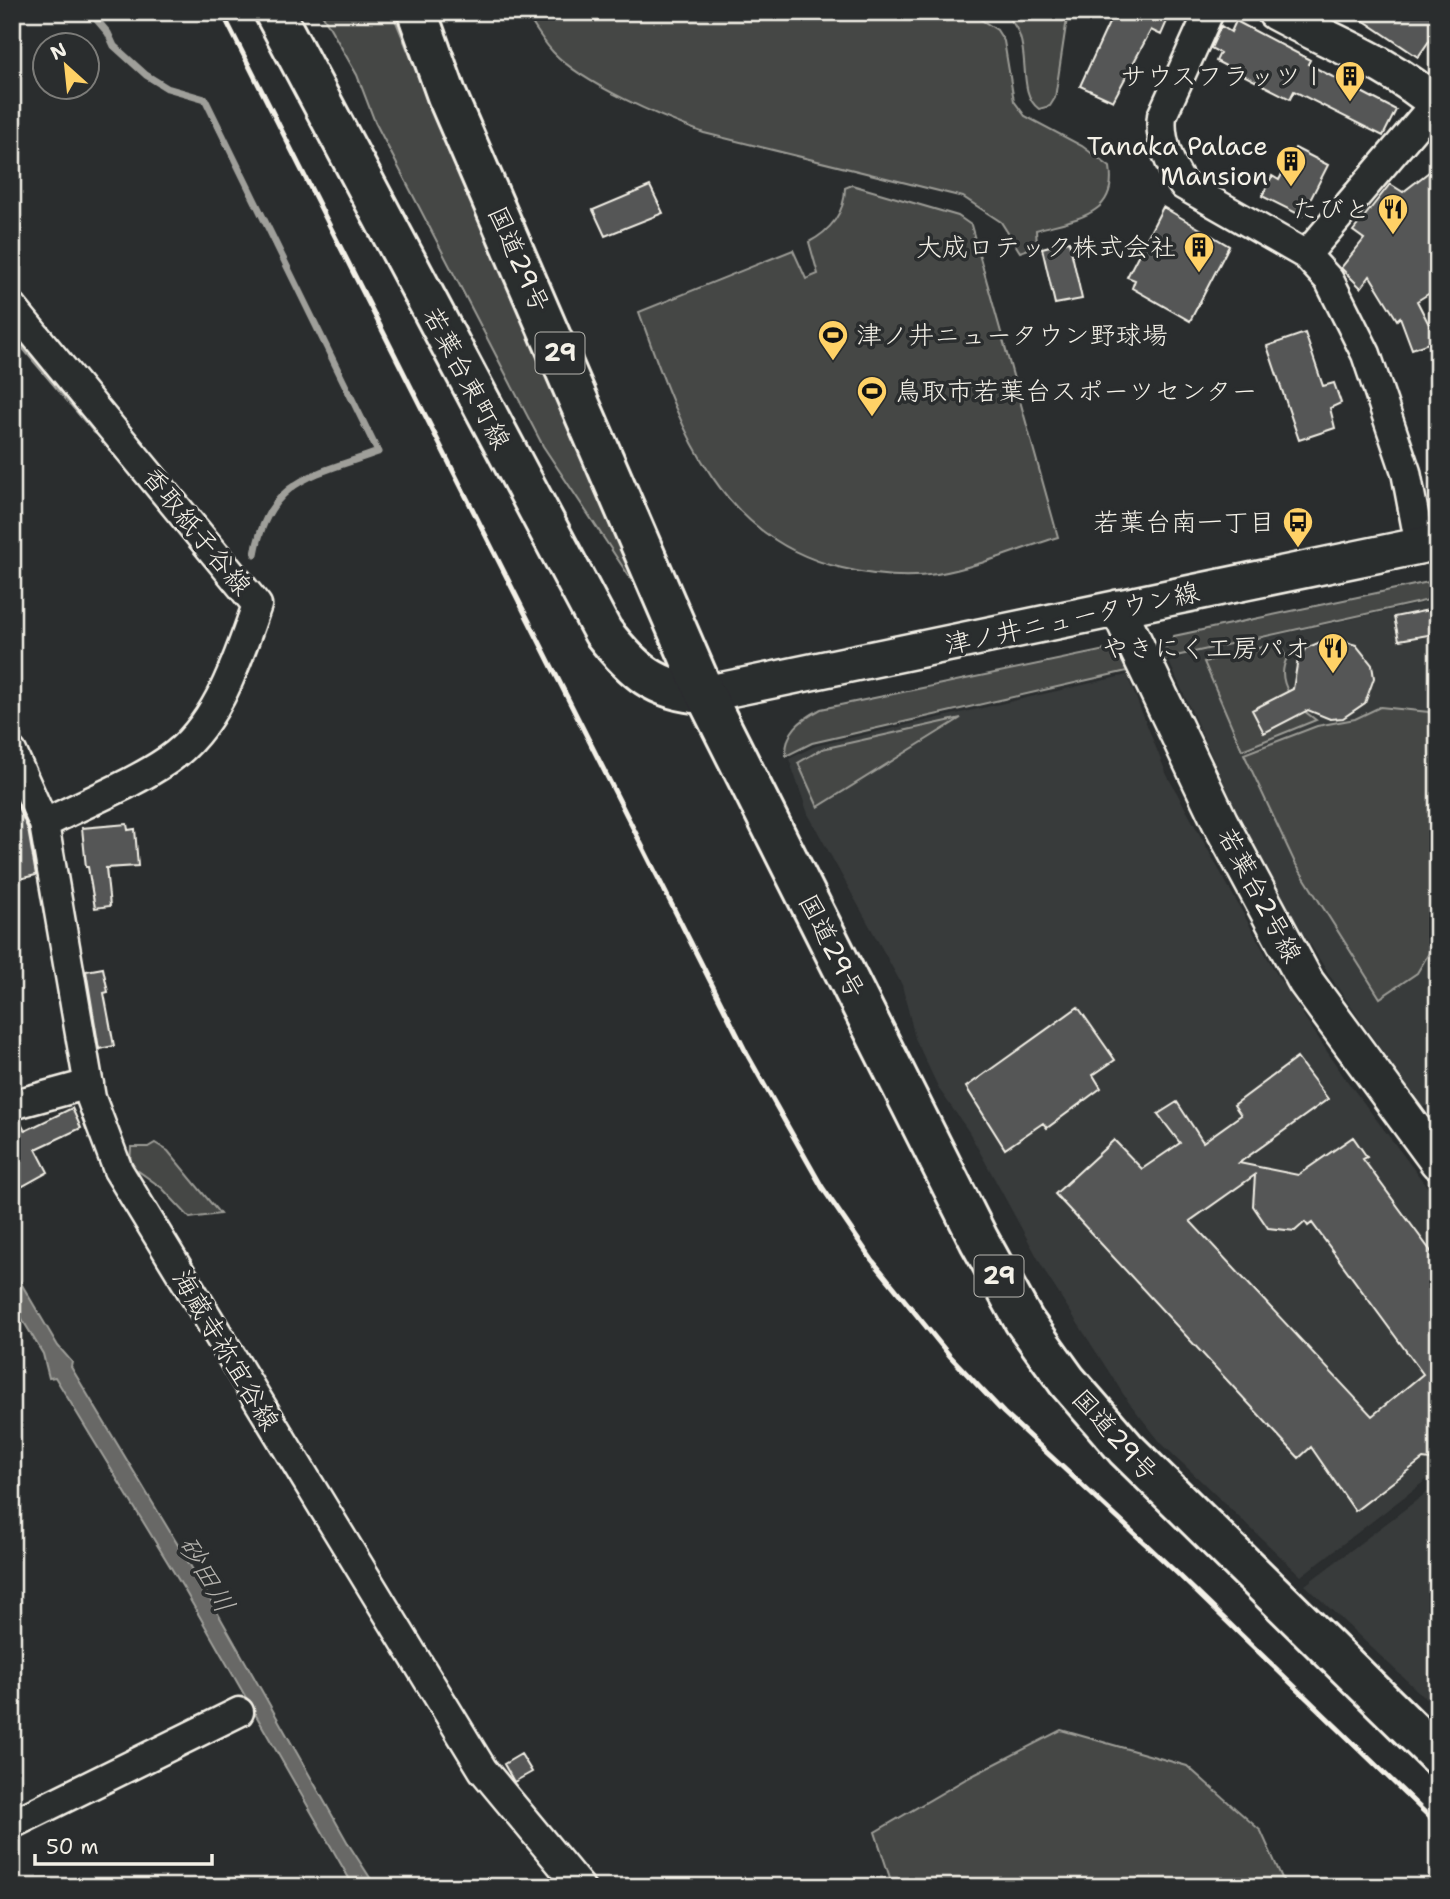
<svg xmlns="http://www.w3.org/2000/svg" width="1450" height="1899" viewBox="0 0 1450 1899" font-family="'Shantell Sans','Klee One',sans-serif">
  <style>
    .built { fill: #373a3a }
    .green { fill: #444645; stroke: #9c9c96; stroke-width: 2 }
    .water { fill: #676866; stroke: #9f9f9a; stroke-width: 2 }
    .lines { fill: none; stroke-linecap: round; stroke-linejoin: round }
    .stream { stroke: #9f9f9a; stroke-width: 7 }
    .building { fill: #555756; stroke: #f4f1e8; stroke-width: 2; fill-rule: evenodd }
    .minor-casing { stroke: #f4f1e8; stroke-width: 33 }
    .tertiary-casing { stroke: #f4f1e8; stroke-width: 40 }
    .secondary-casing { stroke: #f4f1e8; stroke-width: 44 }
    .trunk-casing { stroke: #f4f1e8; stroke-width: 44 }
    .minor { stroke: #2a2d2e; stroke-width: 28 }
    .tertiary { stroke: #2a2d2e; stroke-width: 35 }
    .secondary { stroke: #2a2d2e; stroke-width: 38 }
    .trunk { stroke: #2a2d2e; stroke-width: 38 }
    .rail { stroke: #f4f1e8; stroke-width: 5 }
    .labels { text-anchor: middle; stroke-width: 7; stroke-linejoin: round; paint-order: stroke }
    .shield { fill: #2a2d2e; stroke: #b7b6b0; stroke-width: 2 }
    .shield-label { font-size: 24px; font-weight: bold; fill: #f4f1e8 }
    .poi-label { font-size: 26px; fill: #f4f1e8; stroke: #2a2d2e; text-anchor: end }
    .street-label { font-size: 26px; fill: #f4f1e8; stroke: #2a2d2e }
    .water-label { font-size: 28px; font-style: italic; fill: #b5b3ae; stroke: #2a2d2e }
  </style>
  <rect width="100%" height="100%" fill="#2a2d2e"/>
  <filter id="ink" filterUnits="userSpaceOnUse"><feTurbulence type="fractalNoise" baseFrequency=".0143" numOctaves="2"/><feDisplacementMap in="SourceGraphic" scale="14" xChannelSelector="R" yChannelSelector="G"/><feConvolveMatrix kernelMatrix="1 2 1 2 8 2 1 2 1" color-interpolation-filters="sRGB"/></filter>
  <g filter="url(#ink)">
    <!-- built -->
    <path class="built" d="M 1438,600 L 1438,1099 L 1422,1108 L 1335,984 L 1264,871 L 1169,662 L 1186,655 Z
      M 1127,675 L 1167,775 L 1277,975 L 1342,1074 L 1438,1201 L 1438,1471 L 1301,1576 L 1161,1443 L 1127,1400 L 1048,1277 L 969,1132 L 939,1089 L 915,1038 L 902,985 L 808,814 L 789,759 L 815,746 Z
      M 1438,1484 L 1438,1710 L 1305,1585 Z"/>
    <!-- green -->
    <path class="green" d="M 321,12 L 392,12 L 484,234 L 561,392 L 650,608 L 543,446 L 375,122 L 357,75 Z
      M 525,12 L 969,12 L 997,30 L 1004,41 L 1014,101 L 1025,116 L 1082,146 L 1110,167 C 1118,217 1073,219 1036,230 L 1037,246 L 1020,252 L 1001,222 L 963,197 L 704,133 C 661,117 584,85 553,52 C 542,40 534,26 525,12 Z
      M 1001,12 L 1068,12 L 1055,98 L 1050,106 L 1039,109 C 1012,89 1039,36 1001,12 Z
      M 852,185 L 958,216 L 971,225 L 1058,537 C 1019,549 978,567 937,574 C 906,579 871,575 842,568 C 715,539 678,420 639,312 L 793,250 L 806,279 L 818,274 L 809,242 C 830,231 845,213 845,188 Z
      M 1438,580 L 1438,598 L 1167,658 L 1165,649 L 1174,636 Z
      M 1278,643 L 1287,658 C 1274,683 1296,706 1316,720 L 1242,750 L 1204,662 Z
      M 1105,650 L 1122,661 L 1127,671 L 812,743 L 786,756 C 785,730 801,720 821,709 Z
      M 1380,707 L 1429,712 L 1438,733 L 1438,938 L 1417,973 L 1380,998 L 1295,863 L 1244,754 L 1317,726 L 1355,719 Z
      M 961,718 L 818,807 L 798,763 L 822,749 Z
      M 155,1143 L 168,1151 L 220,1214 L 190,1218 L 162,1188 L 130,1165 L 131,1147 L 148,1147 Z
      M 1061,1730 L 1187,1766 L 1261,1831 L 1286,1887 L 893,1887 L 875,1832 L 966,1779 Z"/>
    <!-- water -->
    <path class="water" d="M 12,1268 L 58,1346 L 72,1362 L 71,1367 L 199,1580 L 349,1845 L 376,1887 L 354,1887 L 184,1589 L 55,1377 L 49,1378 L 43,1354 L 12,1302 Z"/>
    <g class="lines">
      <!-- stream -->
      <path class="stream" d="M 90,12 L 108,33 L 114,46 L 146,75 L 167,88 L 205,99 L 378,452 C 315,475 269,478 255,554
        M 12,332 L 96,431"/>
    </g>
    <!-- building -->
    <path class="building" d="M 1114,12 L 1171,12 L 1161,35 L 1151,30 L 1113,101 L 1080,86 Z
      M 1351,12 L 1438,12 L 1438,28 L 1418,57 Z
      M 1236,21 L 1310,60 L 1308,64 L 1396,110 L 1383,136 L 1294,91 L 1290,99 L 1216,61 L 1220,53 L 1211,48 L 1221,26 L 1231,32 Z
      M 1295,148 L 1328,165 L 1302,216 L 1262,196 L 1272,176 L 1279,180 Z
      M 1438,165 L 1438,288 L 1417,301 L 1437,340 L 1412,349 L 1400,317 L 1397,320 L 1370,276 L 1361,288 L 1341,268 L 1364,239 L 1353,231 L 1390,184 L 1403,192 Z
      M 650,186 L 663,213 L 605,236 L 593,210 Z
      M 1163,207 L 1229,246 L 1190,321 L 1132,288 L 1135,280 L 1127,277 Z
      M 1069,241 L 1082,299 L 1055,304 L 1042,248 Z
      M 1305,333 L 1323,386 L 1334,383 L 1341,403 L 1330,408 L 1335,428 L 1299,440 L 1267,346 Z
      M 1429,610 L 1434,634 L 1399,640 L 1394,617 Z
      M 1330,638 L 1356,645 L 1372,665 L 1374,678 L 1365,703 L 1343,718 L 1330,719 L 1308,710 L 1264,733 L 1252,710 L 1293,689 L 1298,659 L 1306,648 Z
      M 12,794 L 28,829 L 36,875 L 19,879 L 12,854 Z
      M 127,824 L 128,830 L 135,829 L 138,866 L 106,868 L 110,906 L 95,908 L 88,867 L 86,867 L 82,828 Z
      M 103,968 L 108,992 L 104,993 L 114,1046 L 99,1049 L 86,971 Z
      M 1078,1007 L 1115,1060 L 1093,1075 L 1101,1088 L 1047,1128 L 1043,1123 L 1005,1149 L 966,1087 Z
      M 1297,1058 L 1328,1099 L 1239,1163 L 1298,1175 L 1353,1137 L 1367,1157 L 1363,1159 L 1438,1261 L 1438,1456 L 1430,1460 L 1423,1459 L 1355,1511 L 1311,1447 L 1299,1458 L 1055,1194 L 1114,1140 L 1142,1169 L 1180,1143 L 1158,1114 L 1177,1102 L 1203,1142 L 1241,1115 L 1234,1105 ZM 1255,1175 L 1253,1206 L 1268,1228 L 1295,1231 L 1305,1222 L 1308,1226 L 1312,1223 L 1423,1374 L 1372,1416 L 1190,1221 Z
      M 72,1108 L 81,1128 L 36,1149 L 48,1172 L 12,1192 L 12,1121 L 19,1120 L 25,1131 Z
      M 521,1754 L 532,1772 L 514,1782 L 504,1764 Z"/>
    <g class="lines">
      <!-- minor casing -->
      <g class="minor-casing">
        <path id="minor" d="M 1209,12 L 1162,116 C 1159,139 1170,166 1183,185 L 1306,255 L 1329,280 L 1366,354 L 1406,472 L 1420,546
          M 1306,255 L 1438,100
          M 12,307 L 257,605 C 238,658 218,726 168,760 C 130,786 84,803 44,824
          M 12,752 L 44,824 L 91,1098 L 118,1170 L 483,1770 L 580,1887
          M 12,1105 L 89,1084
          M 12,1824 L 239,1712"/>
      </g>
      <!-- tertiary casing -->
      <g class="tertiary-casing">
        <path id="tertiary" d="M 1275,12 C 1334,44 1385,60 1438,105
          M 1118,608 L 1220,822 L 1306,982 L 1438,1162
          M 705,694 L 1438,542"/>
      </g>
      <!-- secondary casing -->
      <g class="secondary-casing">
        <path id="secondary" d="M 274,12 L 603,632 C 633,670 655,691 705,694"/>
      </g>
      <!-- trunk casing -->
      <g class="trunk-casing">
        <path id="trunk" d="M 417,12 L 447,96 L 705,694 L 979,1240 L 1024,1321 L 1067,1381 L 1126,1449 L 1438,1756"/>
      </g>
      <!-- minor -->
      <use href="#minor" class="minor"/>
      <!-- tertiary -->
      <use href="#tertiary" class="tertiary"/>
      <!-- secondary -->
      <use href="#secondary" class="secondary"/>
      <!-- trunk -->
      <use href="#trunk" class="trunk"/>
      <!-- rail -->
      <path class="rail" d="M 222,12 L 748,1056 L 822,1187 L 872,1260 L 950,1356 L 1004,1413 L 1177,1573 L 1438,1825"/>
    </g>
  </g>
  <!-- icons -->
  <defs>
    <g id="building-pin" transform="scale(1.575)"><path d="M0 17L-7.5 6A9.5 9.5 0 1 1 7.5 6Z" fill="#ffd166" stroke="#2a2d2e"/><path d="M-4-6H4V6H1V3H-1V6H-4ZM-2.5-4.3h1.7v1.8h-1.7ZM.8-4.3h1.7v1.8H.8ZM-2.5-1h1.7V.8h-1.7ZM.8-1h1.7V.8H.8Z" fill="#111"/></g>
    <g id="restaurant-pin" transform="scale(1.575)"><path d="M0 17L-7.5 6A9.5 9.5 0 1 1 7.5 6Z" fill="#ffd166" stroke="#2a2d2e"/><path d="M-5-6h1v4h1v-4h1v4h1v-4h1v5L-1.5 .5V6h-2V.5L-5-1ZM5-6V6H3V1.5H1.5Q1.5-4 5-6Z" fill="#111"/></g>
    <g id="stadium-pin" transform="scale(1.575)"><path d="M0 17L-7.5 6A9.5 9.5 0 1 1 7.5 6Z" fill="#ffd166" stroke="#2a2d2e"/><path d="M0-5a6.5 5 0 1 0 0 10a6.5 5 0 1 0 0-10ZM-3.5-1.8h7v3.6h-7Z" fill="#111"/></g>
    <g id="bus-pin" transform="scale(1.575)"><path d="M0 17L-7.5 6A9.5 9.5 0 1 1 7.5 6Z" fill="#ffd166" stroke="#2a2d2e"/><path d="M-5-6H5V4H4V6H2V4H-2V6H-4V4H-5ZM-3.5-4V0h7V-4ZM-3.5 1.2v1.5H-2V1.2ZM2 1.2v1.5H3.5V1.2Z" fill="#111"/></g>
  </defs>
  <g fill-rule="evenodd">
    <use href="#building-pin" x="1350" y="76"/>
    <use href="#building-pin" x="1291" y="161"/>
    <use href="#restaurant-pin" x="1393" y="209"/>
    <use href="#building-pin" x="1199" y="247"/>
    <use href="#stadium-pin" x="833" y="335"/>
    <use href="#stadium-pin" x="872" y="391"/>
    <use href="#bus-pin" x="1298" y="522"/>
    <use href="#restaurant-pin" x="1333" y="648"/>
  </g>
  <g class="labels">
    <!-- shield labels -->
    <g class="shield">
      <rect x="535.5" y="332.5" width="49" height="41" rx="5"/>
      <rect x="974.5" y="1255.5" width="49" height="41" rx="5"/>
    </g>
    <g class="shield-label">
      <text x="560" y="361">29</text>
      <text x="999" y="1284">29</text>
    </g>
    <!-- poi labels -->
    <g class="poi-label">
      <text x="1327" y="85">サウスフラッツＩ</text>
      <text x="1268" y="155">Tanaka Palace<tspan x="1268" dy="30">Mansion</tspan></text>
      <text x="1370" y="218">たびと</text>
      <text x="1176" y="256">大成ロテック株式会社</text>
      <text x="856" y="344" text-anchor="start">津ノ井ニュータウン野球場</text>
      <text x="895" y="400" text-anchor="start">鳥取市若葉台スポーツセンター</text>
      <text x="1275" y="531">若葉台南一丁目</text>
      <text x="1310" y="657">やきにく工房パオ</text>
    </g>
    <!-- street labels -->
    <g class="street-label">
      <text transform="translate(519 259) rotate(66)" y="9">国道29号</text>
      <text transform="translate(467 378) rotate(62)" y="9">若葉台東町線</text>
      <text transform="translate(197 531) rotate(51)" y="9">香取紙子谷線</text>
      <text transform="translate(1072 618) rotate(-12)" y="9">津ノ井ニュータウン線</text>
      <text transform="translate(1260 895) rotate(62)" y="9">若葉台2号線</text>
      <text transform="translate(832 946) rotate(63)" y="9">国道29号</text>
      <text transform="translate(226 1350) rotate(59)" y="9">海蔵寺祢宜谷線</text>
      <text transform="translate(1115 1435) rotate(48)" y="9">国道29号</text>
    </g>
    <!-- water labels -->
    <g class="water-label">
      <text transform="translate(207 1574) rotate(60)" y="10">砂田川</text>
    </g>
  </g>
  <!-- margin -->
  <rect width="1450" height="1899" fill="none" stroke="#2a2d2e" stroke-width="42"/>
  <rect x="21" y="21" width="1408" height="1857" fill="none" stroke="#f4f1e8" stroke-width="2.5" filter="url(#ink)"/>
  <!-- north arrow -->
  <g transform="translate(66 66) rotate(333)"><circle r="33" fill="#2a2d2e" stroke="#7b7b78" stroke-width="2"/>
  <path d="M0-5L12 26L0 18L-12 26Z" fill="#ffd166"/>
  <text y="-10" font-size="19" font-weight="bold" text-anchor="middle" fill="#f4f1e8">N</text>
  </g>
  <!-- scale -->
  <path d="M35 1854v10h177v-10" fill="none" stroke="#f4f1e8" stroke-width="3.5"/>
  <text x="46" y="1854" font-size="21" fill="#f4f1e8" stroke="#2a2d2e" stroke-width="5" paint-order="stroke">50 m</text>
</svg>
